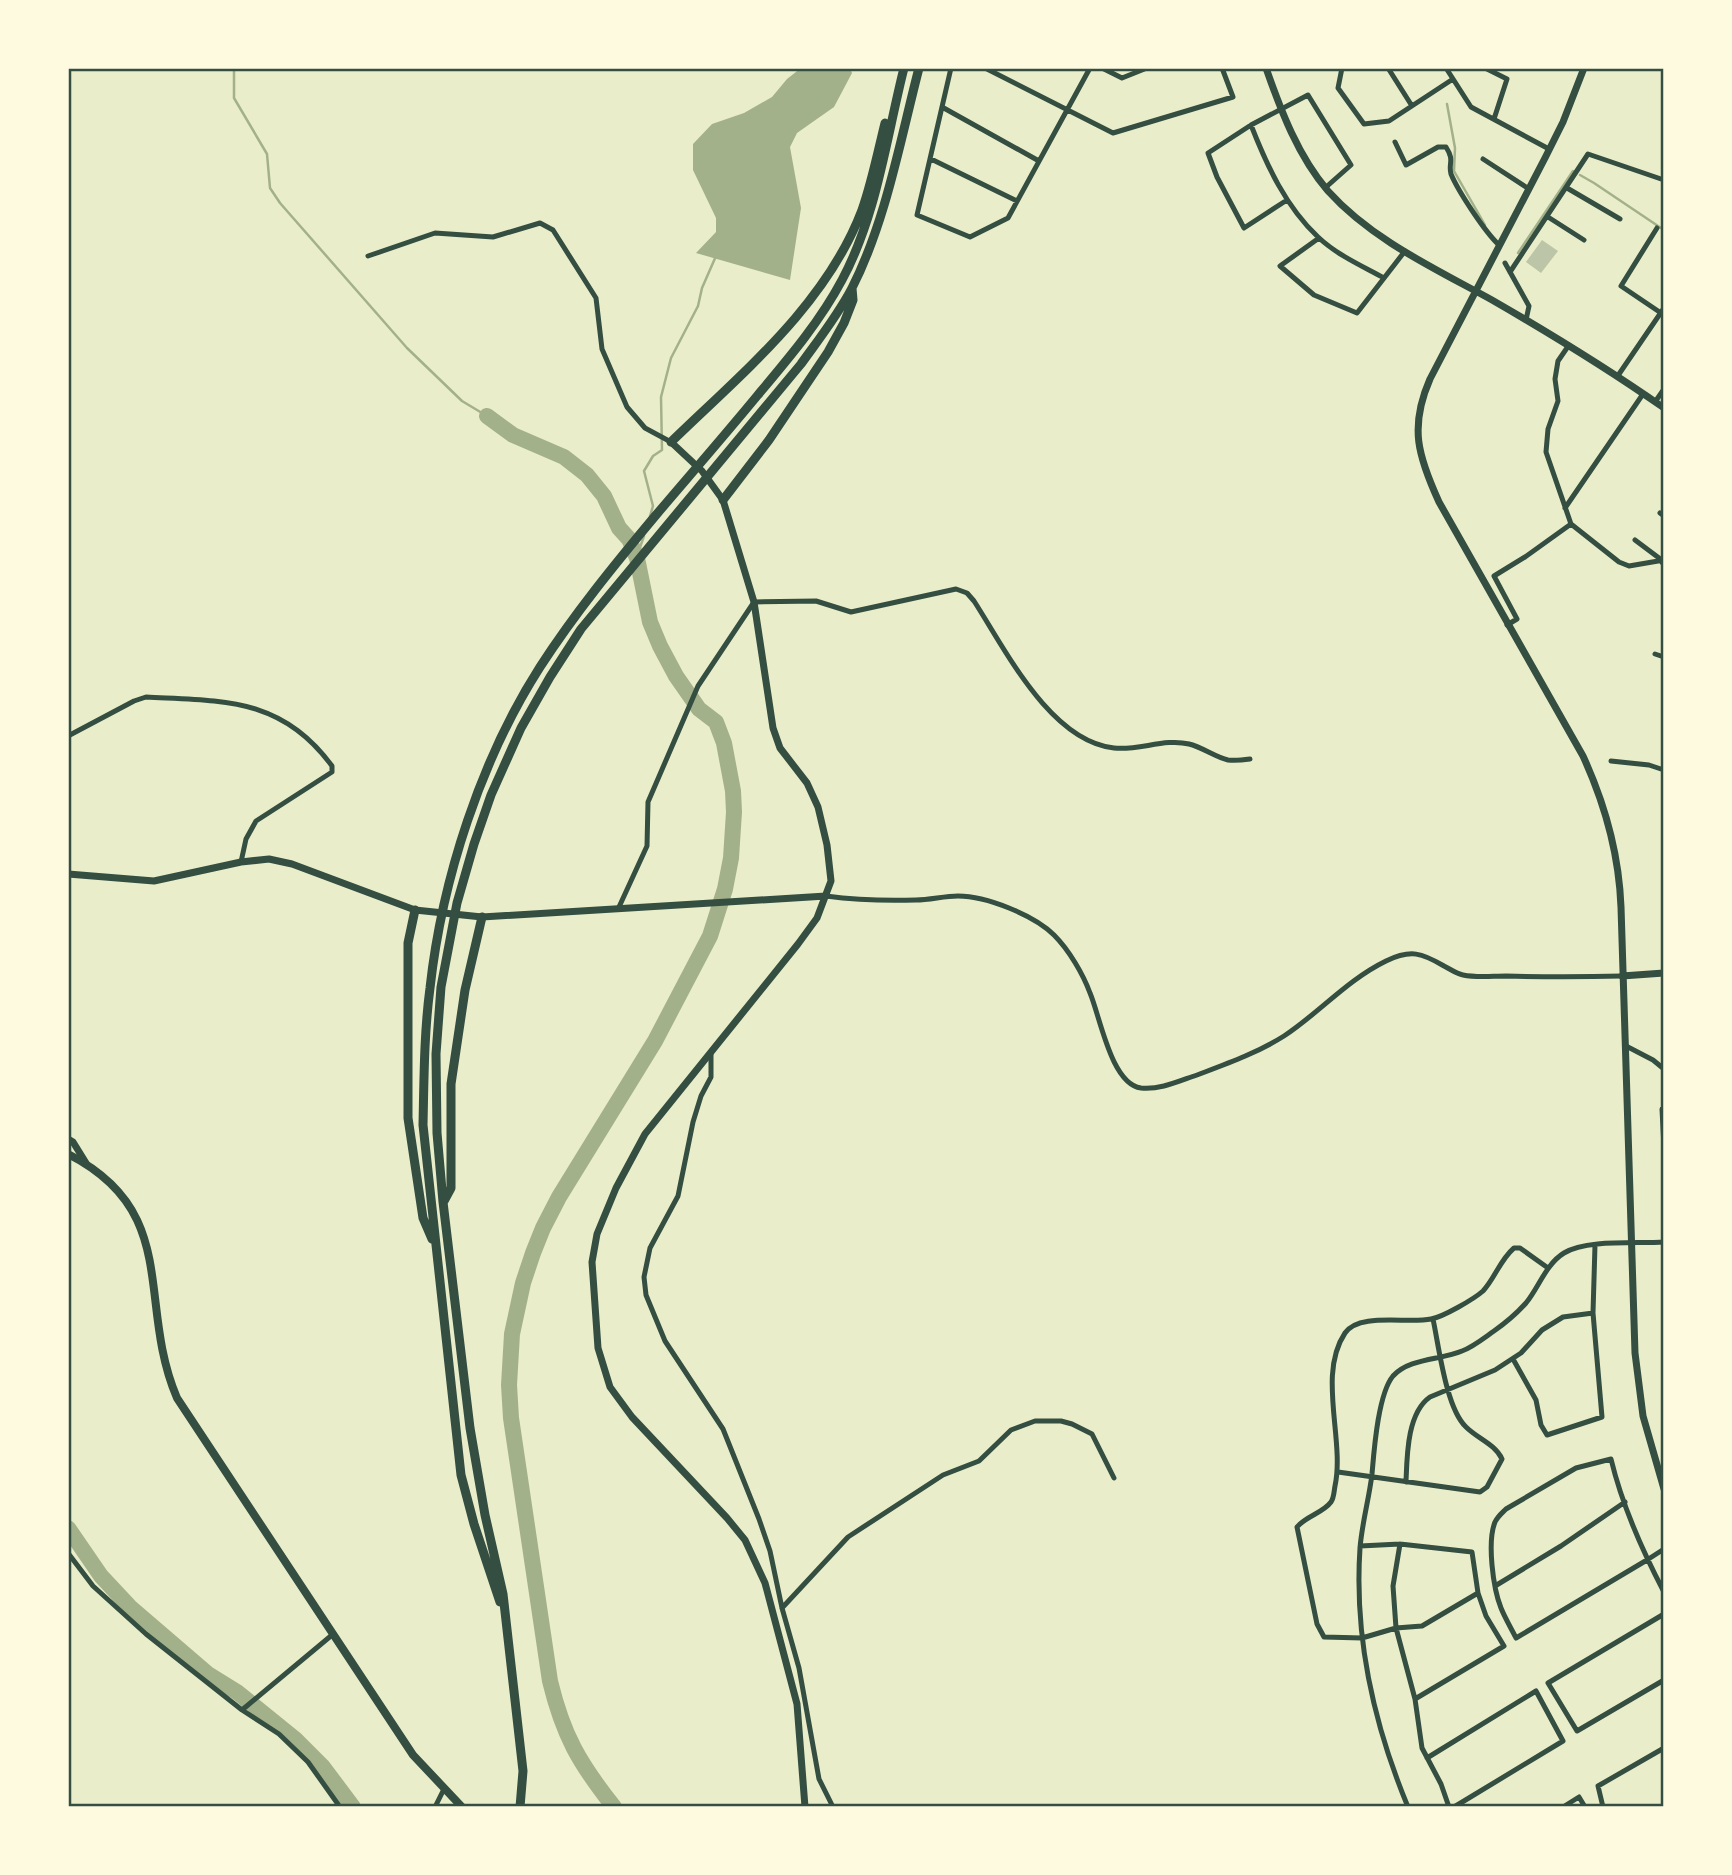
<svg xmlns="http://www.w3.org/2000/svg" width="1732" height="1875" viewBox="0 0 1732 1875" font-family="'Work Sans',sans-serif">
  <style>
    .water { fill: #a3b18a }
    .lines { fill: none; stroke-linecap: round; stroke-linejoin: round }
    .stream { stroke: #a3b18a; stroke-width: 2.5 }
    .river { stroke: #a3b18a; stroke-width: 16 }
    .building { fill: #bcc5a7 }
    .minor { stroke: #344e41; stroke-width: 5 }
    .tertiary { stroke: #344e41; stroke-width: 7 }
    .secondary { stroke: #344e41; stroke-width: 8 }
    .primary { stroke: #344e41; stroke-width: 9 }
    .neatline { fill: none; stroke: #344e41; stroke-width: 2.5 }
  </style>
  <rect width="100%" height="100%" fill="#e9edc9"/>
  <!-- water -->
  <path class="water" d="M 801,68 L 850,68 L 852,73 L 834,107 L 797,133 L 790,147 L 801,208 L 790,280 L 696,253 L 716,232 L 716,218 L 693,170 L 693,144 L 712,124 L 744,113 L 772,97 L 787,79 Z"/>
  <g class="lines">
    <!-- stream -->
    <path class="stream" d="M 234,68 L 234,98 L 267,154 L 270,188 L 280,203 L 407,348 L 462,401 L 487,416
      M 1447,104 L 1455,148 L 1454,171 L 1485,225
      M 1580,175 L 1594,183 L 1664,230
      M 1518,253 L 1573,171
      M 650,516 L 653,506 L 644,471 L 653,456 L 662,450 L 661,397 L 671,358 L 698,306 L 702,288 L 716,256
      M 637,556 L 644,536"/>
    <!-- river -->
    <path class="river" d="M 487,416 L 513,435 L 564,457 L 587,475 L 604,496 L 619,528 L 629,539 L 637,558 L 650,622 L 660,646 L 676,676 L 699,709 L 716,722 L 724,743 L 733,791 L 734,812 L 731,858 L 725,889 L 710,936 L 655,1041 L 559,1197 L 543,1228 L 533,1253 L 523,1283 L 512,1334 L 509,1385 L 511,1418 L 550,1681 C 563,1735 579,1763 614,1807
      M 68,1528 L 101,1576 L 130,1607 L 208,1674 L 237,1692 L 295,1739 L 323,1767 L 353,1807"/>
  </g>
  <!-- building -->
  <path class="building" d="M 1542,240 L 1558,251 L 1541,273 L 1526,262 Z"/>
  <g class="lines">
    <!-- minor -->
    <path class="minor" d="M 951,68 L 917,215 L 970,237 L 1008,218 L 1090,68
      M 985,68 L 1113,133 L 1233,97 L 1222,68
      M 1102,68 L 1122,78 L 1147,68
      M 1342,68 L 1338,88 L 1364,124 L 1389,121 L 1453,79
      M 1388,68 L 1412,106
      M 1446,68 L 1471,107 L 1549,149
      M 1485,68 L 1507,79 L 1494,119
      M 942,107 L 1039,161
      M 1251,125 C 1267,166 1286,207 1318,237 C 1337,255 1362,266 1384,278
      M 1395,142 L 1406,165 L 1438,147 L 1446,147 C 1455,161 1448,163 1451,174 C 1458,191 1485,232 1499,245
      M 931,159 L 1017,201
      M 1483,159 L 1529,189
      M 1567,188 L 1620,219
      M 1287,200 L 1244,228 L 1217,177 L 1208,153 L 1251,125 L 1308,95 L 1351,165 L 1325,188
      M 1548,217 L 1584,240
      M 1657,228 L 1621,286 L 1661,313
      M 1319,238 L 1280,266 L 1314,295 L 1357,313 L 1405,251
      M 368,256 L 435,233 L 493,237 L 540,223 L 553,230 L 596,298 L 602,349 L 627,407 L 645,428 L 671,442
      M 1505,263 L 1529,306 L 1526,320
      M 1510,272 L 1588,154 L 1664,180
      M 1569,345 L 1558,361 L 1555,379 L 1558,401 L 1548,429 L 1546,452 L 1571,524 L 1619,562 L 1629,566 L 1664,560
      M 1617,377 L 1664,308
      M 1655,402 L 1664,389
      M 1565,508 L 1643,394
      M 1660,513 L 1664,516
      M 1635,540 L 1659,558 L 1664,565
      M 1507,625 L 1517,619 L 1494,576 L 1525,557 L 1571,524
      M 1655,654 L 1664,657
      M 68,736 L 134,701 L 146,697 C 223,701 282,697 332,766 L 332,772 L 256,821 L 246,839 L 241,862
      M 1611,761 L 1649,765 L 1664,770
      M 826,896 C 856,900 885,901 916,900 C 930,900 944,896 958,896 C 986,896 1034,915 1054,935 C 1069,950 1083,974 1090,993 C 1100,1016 1111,1084 1141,1088 C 1160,1090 1179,1081 1197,1075 C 1226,1064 1257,1053 1284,1036 C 1319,1013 1347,980 1386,961 C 1411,949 1422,953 1444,966 C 1450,969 1457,974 1463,975 C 1477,978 1492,976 1506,976 C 1545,977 1583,977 1622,976
      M 619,907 L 647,846 L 648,802 L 698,686 L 754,602 L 816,601 L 851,612 L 956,589 L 967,593 L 974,601 C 1005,649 1050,741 1114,748 C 1138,751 1165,738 1189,744 C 1202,747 1215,757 1228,760 C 1235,761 1243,760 1250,759
      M 1626,1046 L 1653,1060 L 1664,1069
      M 711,1054 L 711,1077 L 701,1096 L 693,1122 L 678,1196 L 650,1248 L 644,1277 L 646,1295 L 665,1341 L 723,1429 L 759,1519 L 770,1551 L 782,1608 L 799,1668 L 819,1779 L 833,1807
      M 1662,1109 L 1664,1147
      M 1513,1359 L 1536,1400 L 1541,1425 L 1547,1435 L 1602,1417 L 1593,1313 L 1595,1245
      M 1338,1472 L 1480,1492 L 1487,1487 L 1502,1459 C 1495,1444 1478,1439 1466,1427 C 1446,1408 1439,1347 1433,1319
      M 1406,1482 C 1407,1456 1407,1413 1430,1397 L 1495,1370 L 1521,1353 L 1542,1330 L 1563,1317 L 1593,1313
      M 1400,1544 L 1393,1586 L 1396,1628 L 1415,1699 L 1422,1748 L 1441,1784 L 1449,1807
      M 1360,1546 L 1400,1544 L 1472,1552 L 1478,1593 L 1486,1616 L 1504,1646 L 1415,1699
      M 1664,1549 L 1647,1560 L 1516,1638 C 1511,1628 1505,1618 1501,1608 C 1493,1588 1487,1542 1495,1522 C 1498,1516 1502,1513 1506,1509 L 1576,1468 L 1611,1459 C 1622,1505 1642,1550 1664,1592
      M 68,1553 L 93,1586 L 146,1634 L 242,1710 L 279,1734 L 308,1762 L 340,1807
      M 1495,1586 L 1561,1546 L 1625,1502
      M 1478,1593 L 1422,1626 L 1396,1628 L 1362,1638 L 1324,1637 L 1317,1624 L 1297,1527 C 1306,1516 1323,1513 1331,1502 C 1334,1498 1334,1491 1335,1486 C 1345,1440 1317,1375 1345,1333 C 1359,1312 1408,1324 1431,1319 C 1443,1317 1474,1299 1483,1291 C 1495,1278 1500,1260 1514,1248 L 1520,1248 L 1548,1268
      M 782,1608 L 848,1537 L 943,1475 L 979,1461 L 1011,1430 L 1035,1421 L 1061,1421 L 1072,1424 L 1092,1434 L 1114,1478
      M 1664,1614 L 1548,1683 L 1577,1731 L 1664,1680
      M 242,1710 L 332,1635
      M 1427,1758 L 1536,1691 L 1563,1741 L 1454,1807
      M 435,1807 L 444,1789
      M 1408,1807 C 1374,1725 1354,1637 1360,1548 C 1362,1523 1369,1499 1372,1474 C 1374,1451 1378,1394 1393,1376 C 1409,1358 1441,1360 1462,1351 C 1473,1347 1484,1338 1494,1331 C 1504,1324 1517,1313 1526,1303 C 1539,1287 1546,1264 1564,1253 C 1587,1239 1637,1244 1664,1242
      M 1563,1807 L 1579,1797 L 1585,1807
      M 1603,1807 L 1598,1786 L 1664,1748"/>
    <!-- tertiary -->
    <path class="tertiary" d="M 1266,68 C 1281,111 1298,156 1328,191 C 1372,240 1436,269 1492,300 C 1551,334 1608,369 1664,408
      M 1584,68 L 1563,122 L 1545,158 L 1430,379 C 1409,427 1418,456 1439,502 L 1583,756 C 1605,804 1619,854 1621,907 L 1635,1353 L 1643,1416 L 1664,1489
      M 671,442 L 702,471 L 723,500 L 754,602 L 773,728 L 780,748 L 807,783 L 818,807 L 827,845 L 831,881 L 817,918 L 798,944 L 645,1134 L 616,1188 L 597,1234 L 592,1262 L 598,1348 L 610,1387 L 632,1417 L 727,1518 L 745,1540 L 765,1583 L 797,1704 L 805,1807
      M 68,874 L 154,881 L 241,862 L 269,859 L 292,864 L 415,910 L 482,917 L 826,896
      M 1622,976 L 1664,973
      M 68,1139 L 73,1142 L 86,1163"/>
    <!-- secondary -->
    <path class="secondary" d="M 68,1154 C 182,1212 136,1302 177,1398 L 413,1755 L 462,1807"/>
    <!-- primary -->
    <path class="primary" d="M 671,442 C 742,373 826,305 862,210 C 872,182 878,151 885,123
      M 723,500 L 769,440 L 828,352 L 844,323 L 853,300 L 852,288
      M 415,910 L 408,943 L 408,1118 L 423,1218 L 432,1239
      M 444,1201 L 451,1188 L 451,1084 L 465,990 L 482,917
      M 500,1602 L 474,1524 L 461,1475 L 423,1125 C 424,1080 424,1033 430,988 C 442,879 481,759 540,667 C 575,613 615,564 656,515 C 690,475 724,436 757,396 C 788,359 819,323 842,280 C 877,215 886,139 904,68
      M 520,1807 L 523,1771 L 503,1594 L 485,1515 L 470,1428 L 443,1202 L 437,1133 L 436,1054 L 441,987 L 457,903 L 474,844 L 491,795 L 521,728 L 550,677 L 581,629 L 801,364 C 819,339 838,315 852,288 C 886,221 900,141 919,68"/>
  </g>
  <!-- border -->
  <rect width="1732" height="1875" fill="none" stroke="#fefae0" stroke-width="140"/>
  <rect x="70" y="70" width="1592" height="1735" class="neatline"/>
</svg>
